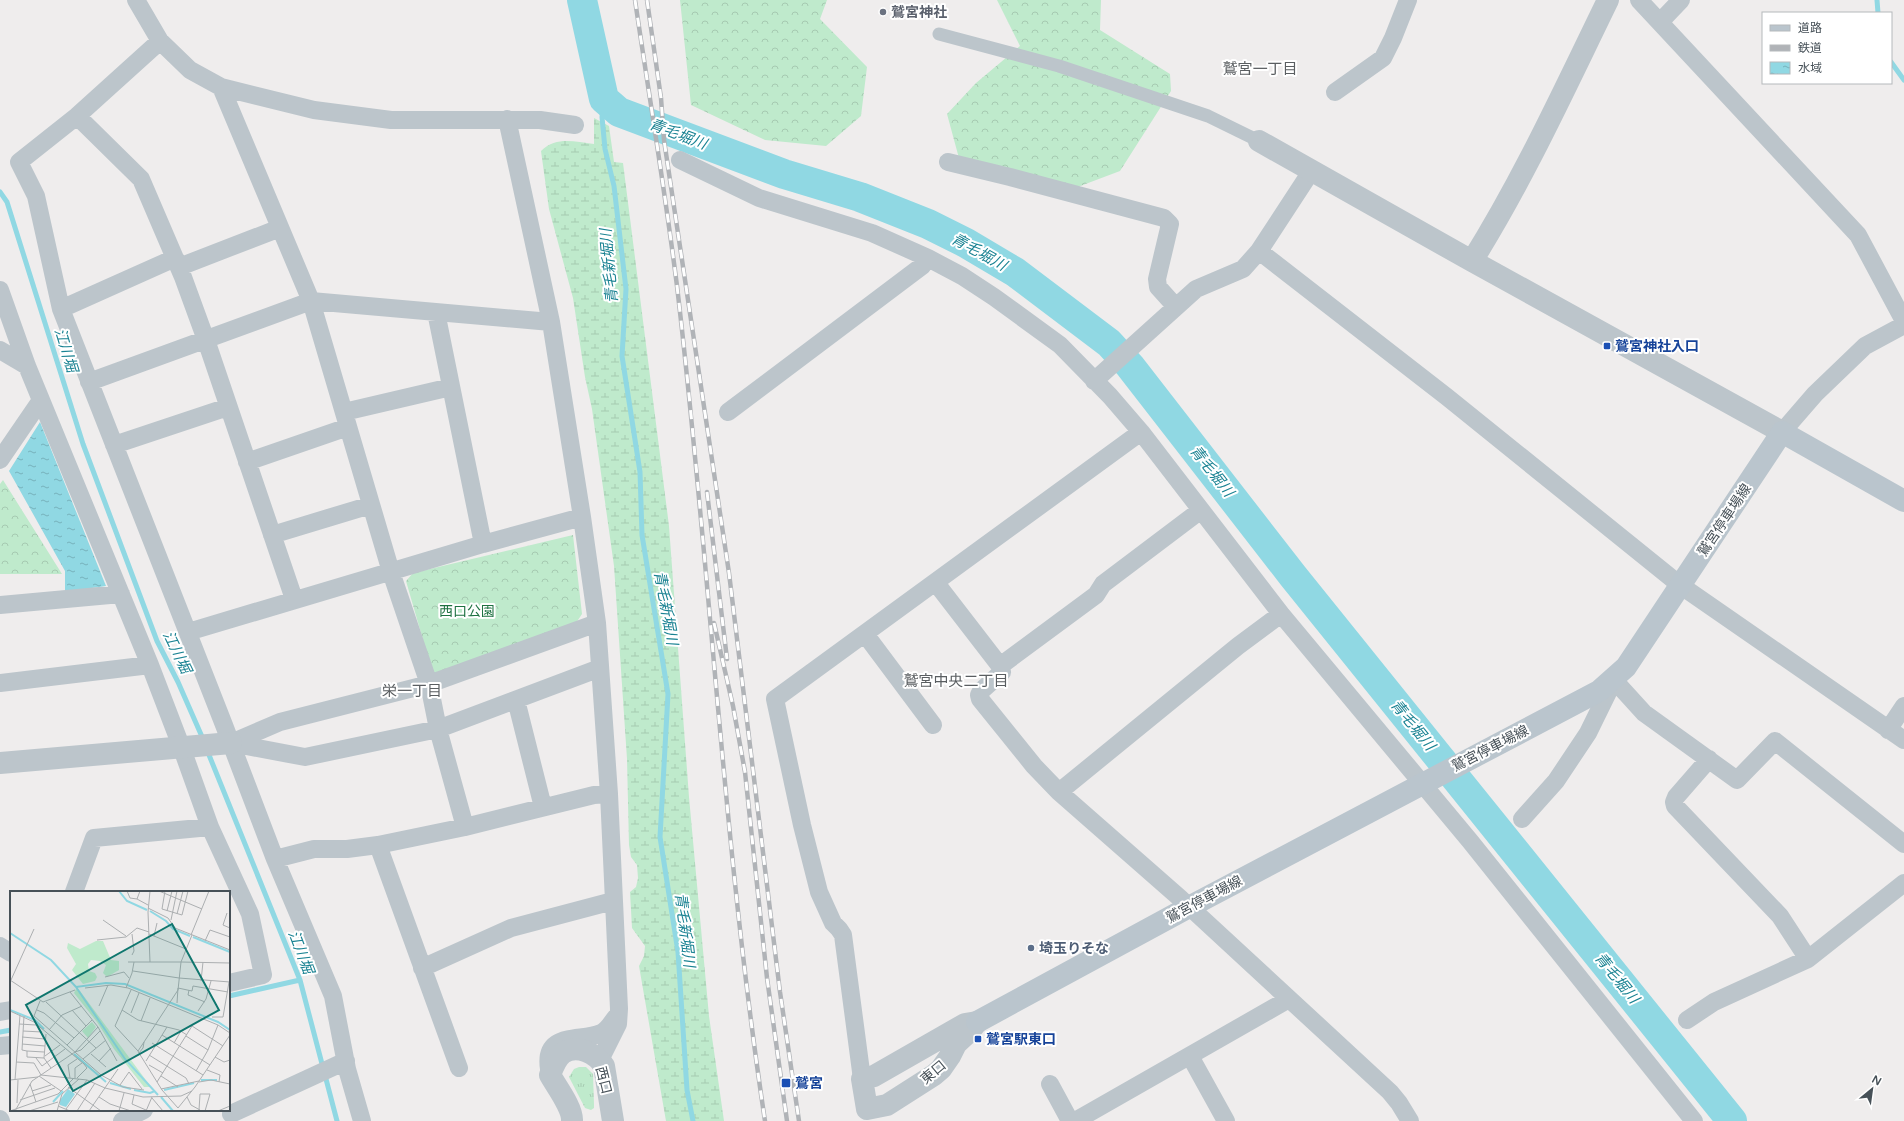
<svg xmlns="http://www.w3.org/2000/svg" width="1904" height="1121" viewBox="0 0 1904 1121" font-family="'Varela Round','Noto Sans JP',sans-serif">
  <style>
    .grass { fill: url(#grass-tufts) }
    .forest { fill: url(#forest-crowns) }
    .wetland { fill: url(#wetland-marsh) }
    .water { fill: url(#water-ripples) }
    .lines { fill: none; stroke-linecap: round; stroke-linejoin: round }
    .stream { stroke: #90d8e3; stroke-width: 5 }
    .river { stroke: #90d8e3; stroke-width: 30 }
    .pedestrian { stroke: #bcc5cb; stroke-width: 13 }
    .minor { stroke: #bcc5cb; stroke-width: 18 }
    .tertiary { stroke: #bcc5cb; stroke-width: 22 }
    .secondary { stroke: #bac5cd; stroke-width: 22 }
    .rail-casing { stroke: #b0b3b7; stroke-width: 4.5 }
    .rail { stroke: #fff; stroke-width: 3; stroke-dasharray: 9; stroke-linecap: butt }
    .worship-dot { fill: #6b7280; stroke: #fff; stroke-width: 1.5 }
    .transit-dot { fill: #1a4fb4; stroke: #fff; stroke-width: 1.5 }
    .service-dot { fill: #5c6f8a; stroke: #fff; stroke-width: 1.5 }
    .labels { text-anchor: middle; stroke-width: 4; stroke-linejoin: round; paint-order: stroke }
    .worship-label { font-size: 14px; font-weight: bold; fill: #5b616d; stroke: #fff; text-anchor: start }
    .transit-label { font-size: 14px; font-weight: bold; fill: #164399; stroke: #fff; text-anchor: start }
    .street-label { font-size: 14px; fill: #475158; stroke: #fff }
    .park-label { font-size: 14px; fill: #1f7242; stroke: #fff }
    .service-label { font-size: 14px; font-weight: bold; fill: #4e5e75; stroke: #fff; text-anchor: start }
    .neighbourhood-label { font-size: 15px; fill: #5a5e61; stroke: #fff }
    .water-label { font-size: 15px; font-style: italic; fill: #198292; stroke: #fff }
    .inset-river { fill: none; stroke: #90d8e3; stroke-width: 2 }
    .inset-road { fill: none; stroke: #acafb1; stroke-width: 1 }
    .view { fill: #0f766e; fill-opacity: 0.15; stroke: #0f766e; stroke-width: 2 }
    .inset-edge { fill: none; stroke: #475158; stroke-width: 2 }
  </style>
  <defs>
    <pattern id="grass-tufts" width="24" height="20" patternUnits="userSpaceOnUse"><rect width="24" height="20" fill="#bfeacc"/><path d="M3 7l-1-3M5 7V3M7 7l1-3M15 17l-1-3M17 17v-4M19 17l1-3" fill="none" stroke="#a6cab1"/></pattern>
    <pattern id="forest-crowns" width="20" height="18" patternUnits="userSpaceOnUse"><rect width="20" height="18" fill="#bfeacc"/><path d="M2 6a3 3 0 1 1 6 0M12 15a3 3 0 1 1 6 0" fill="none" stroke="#a6cab1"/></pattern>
    <pattern id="wetland-marsh" width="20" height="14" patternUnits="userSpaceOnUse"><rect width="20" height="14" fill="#bfeacc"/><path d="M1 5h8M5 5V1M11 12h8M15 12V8" fill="none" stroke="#a6cab1"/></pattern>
    <pattern id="water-ripples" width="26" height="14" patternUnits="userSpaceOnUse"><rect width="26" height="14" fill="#90d8e3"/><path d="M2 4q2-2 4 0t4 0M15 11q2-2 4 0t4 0" fill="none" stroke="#77b2bb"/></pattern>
  </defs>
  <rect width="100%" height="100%" fill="#efeded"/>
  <!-- grass -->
  <path class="grass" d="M 579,1067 L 586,1067 L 593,1074 L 594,1104 L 594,1108 L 591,1110 L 585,1108 L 569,1077 L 574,1069 Z"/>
  <!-- forest -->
  <path class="forest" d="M 680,0 L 827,0 L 820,19 L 867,67 L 861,116 L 826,146 L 765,140 L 691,105 Z
    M 997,0 L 1101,0 L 1100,30 L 1170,74 L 1171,91 L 1120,171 L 1059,194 L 963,173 L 947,114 L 976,83 L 1020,46 Z
    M 3,480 L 62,574 L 0,574 L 0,484 Z
    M 573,535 L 582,614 L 576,623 L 434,678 L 406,581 L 413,573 Z"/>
  <!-- wetland -->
  <path class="wetland" d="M 594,118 L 609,126 L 614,162 L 623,163 L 669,526 L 689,797 L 709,1016 L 724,1121 L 666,1121 L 639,966 L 644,956 L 645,946 L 632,928 L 630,892 L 636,887 L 638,878 L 637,865 L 631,857 L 629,845 L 627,759 L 614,566 L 592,409 L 585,377 L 573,298 L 549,209 L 541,151 C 557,136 574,142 594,144 Z"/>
  <!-- water -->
  <path class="water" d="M 40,422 L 106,586 L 65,592 L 65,571 L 9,471 Z"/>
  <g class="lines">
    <!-- stream -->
    <path class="stream" d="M 1877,0 L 1878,13
      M 1891,62 L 1904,80
      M 604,99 L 602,117 L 605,149 L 614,186 L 626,289 L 622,356 L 640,472 L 642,535 L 668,694 L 660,837 L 678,952 L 687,1090 L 693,1121
      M 0,192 L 7,202 L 83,444 L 157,641 L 178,682 L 203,739
      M 207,750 L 300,980 L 337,1121
      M 229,996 L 300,980
      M 0,1032 L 11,1030"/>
    <!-- river -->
    <path class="river" d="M 582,0 L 604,99 L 619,112 L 784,174 L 860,197 L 928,224 L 966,243 L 1015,272 L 1109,343 L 1130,366 L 1293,576 L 1732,1121"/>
    <!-- pedestrian -->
    <path class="pedestrian" d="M 939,34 L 1059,66 L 1208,116 L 1259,141"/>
    <!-- minor -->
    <path class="minor" d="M 136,0 L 160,41 L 190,70 L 221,87 L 314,110 L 391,120 L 540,120 L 575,125
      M 1639,0 L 1858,235 L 1904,321
      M 1660,22 L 1681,0
      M 160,41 L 77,116 L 19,162 L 36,196 L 61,309 L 224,725 L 275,859 L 333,996 L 347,1069 L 362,1121
      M 221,87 L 311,301 L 391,572 L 429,684 L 438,729 L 465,827
      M 1335,92 L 1383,58 L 1393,38 L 1408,0
      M 77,116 L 141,179 L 183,277 L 206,340 L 294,599
      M 507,119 L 551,322 L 582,517 L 597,623 L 609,794 L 619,1009 L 618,1024 L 600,1060
      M 680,160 L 759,198 L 872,233 L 928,258 L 962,276 L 994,297 L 1060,345 L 1110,396 L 1141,432 L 1281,614 L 1470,841 L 1694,1121
      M 948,162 L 1010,177 L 1164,218 L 1170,224 L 1157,279 L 1158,287 L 1176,307
      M 1259,251 L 1447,397 L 1680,585 L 1904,740
      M 179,267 L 280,228
      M 0,290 L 27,366 L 150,665 L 181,746 L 210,827 L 250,914 L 263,975 L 229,983
      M 61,309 L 175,258
      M 436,312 L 483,544
      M 0,350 L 27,366
      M 1094,381 L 1196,289 L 1243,269 L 1259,251 L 1312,170
      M 89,382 L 311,301 L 551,322
      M 344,412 L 451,387
      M 728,412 L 922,266 L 928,258
      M 1782,432 L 1815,394 L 1865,346 L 1904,325
      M 114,445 L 228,407
      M 0,460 L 41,400
      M 247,462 L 348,427
      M 272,535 L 371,505
      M 936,583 L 1000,666 L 1002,672 L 981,691 L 979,695 L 980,699 L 1034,766 L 1059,792 L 1181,899 L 1390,1092 L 1399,1103 L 1410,1121
      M 0,605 L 121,594
      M 597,623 L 429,684 L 280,722 L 231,743 L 305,757 L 438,729 L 600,668
      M 188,632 L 483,544 L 582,517
      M 865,634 L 933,725
      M 1000,666 L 1096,595 L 1103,584 L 1201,510
      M 0,683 L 150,665
      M 516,700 L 543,807
      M 1888,730 L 1904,706
      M 1709,759 L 1676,797 L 1674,802 L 1675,806 L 1780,916 L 1808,959
      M 1059,792 L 1238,646 L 1281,614
      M 1522,819 L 1556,781 L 1588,733 L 1614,680 L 1644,713 L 1737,780 L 1775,741 L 1904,844
      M 378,845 L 459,1068
      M 275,859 L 314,849 L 347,849 L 378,845 L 465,827 L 594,795 L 609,794
      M 74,892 L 94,838 L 210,827
      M 0,946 L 11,953
      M 422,968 L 511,928 L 613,901
      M 0,1012 L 11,1010
      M 1687,1020 L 1714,1002 L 1808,959 L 1904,883
      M 0,1046 L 11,1045
      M 1190,1056 L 1226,1121
      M 549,1069 C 543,1031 580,1042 601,1033 C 608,1030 611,1023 616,1017
      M 862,1079 L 843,935 L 839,929 L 833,923 L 819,892 L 802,825 L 775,699 L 1141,432
      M 1050,1084 L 1070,1121
      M 231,1114 L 346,1061
      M 0,1119 L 1,1121
      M 122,1121 L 144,1110
      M 1075,1121 L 1289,999"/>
    <!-- tertiary -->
    <path class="tertiary" d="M 1259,141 L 1472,261 L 1782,432
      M 1472,261 C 1524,178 1565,88 1608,0
      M 0,763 L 231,743
      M 977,1022 L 970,1031 L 956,1044 L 950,1056 L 941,1069 L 934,1075 L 887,1105 L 867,1109 L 862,1079 L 874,1076 L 965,1024 Z
      M 572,1121 C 573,1108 556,1086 550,1075 C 553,1067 556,1058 563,1053 C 577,1044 596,1053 604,1066 L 613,1121"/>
    <!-- secondary -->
    <path class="secondary" d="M 977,1022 L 1189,907 L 1599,691 L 1626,667 L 1782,432 L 1904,501"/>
    <!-- rail casing -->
    <g class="rail-casing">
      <path id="rail" d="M 635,0 C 649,95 665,191 677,286 C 710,564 723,844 765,1121
        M 647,0 L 661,98 L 664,140 L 729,573 L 780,992 L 799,1121
        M 707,492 L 727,659
        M 714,623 L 733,706 L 745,772 L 767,978 L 787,1121"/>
    </g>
    <!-- rail -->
    <use href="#rail" class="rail"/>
  </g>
  <!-- markers -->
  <circle class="worship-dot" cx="883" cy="12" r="4"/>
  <g class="transit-dot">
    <rect x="1603" y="342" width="8" height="8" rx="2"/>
    <rect x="974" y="1035" width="8" height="8" rx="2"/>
    <rect x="781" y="1078" width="10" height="10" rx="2"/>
  </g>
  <circle class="service-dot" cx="1031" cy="948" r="4"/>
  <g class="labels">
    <!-- worship labels -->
    <g class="worship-label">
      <text x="891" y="17">鷲宮神社</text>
    </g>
    <!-- transit labels -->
    <g class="transit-label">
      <text x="1615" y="351">鷲宮神社入口</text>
      <text x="986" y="1044">鷲宮駅東口</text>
      <text x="795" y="1088">鷲宮</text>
    </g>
    <!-- street labels -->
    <g class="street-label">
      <text transform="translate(1724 520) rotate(-56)" y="5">鷲宮停車場線</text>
      <text transform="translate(1490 748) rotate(-27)" y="5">鷲宮停車場線</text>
      <text transform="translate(1204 899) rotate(-28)" y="5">鷲宮停車場線</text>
      <text transform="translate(933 1072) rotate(-40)" y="5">東口</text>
      <text transform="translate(604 1080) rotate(76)" y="5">西口</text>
    </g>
    <!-- park labels -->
    <g class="park-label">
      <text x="467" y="616">西口公園</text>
    </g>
    <!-- service labels -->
    <g class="service-label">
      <text x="1039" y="953">埼玉りそな</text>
    </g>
    <!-- neighbourhood labels -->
    <g class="neighbourhood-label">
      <text x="1260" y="74">鷲宮一丁目</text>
      <text x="956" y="686">鷲宮中央二丁目</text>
      <text x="412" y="696">栄一丁目</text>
    </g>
    <!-- water labels -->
    <g class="water-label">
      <text transform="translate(678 134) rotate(21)" y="5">青毛堀川</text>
      <text transform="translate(979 252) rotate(29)" y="5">青毛堀川</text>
      <text transform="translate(609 266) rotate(-95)" y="5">青毛新堀川</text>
      <text transform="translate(66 350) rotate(73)" y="5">江川堀</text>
      <text transform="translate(1212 471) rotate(52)" y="5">青毛堀川</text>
      <text transform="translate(666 608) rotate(80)" y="5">青毛新堀川</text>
      <text transform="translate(177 652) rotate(64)" y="5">江川堀</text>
      <text transform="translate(1413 725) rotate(51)" y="5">青毛堀川</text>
      <text transform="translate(685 930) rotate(83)" y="5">青毛新堀川</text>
      <text transform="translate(301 952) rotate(69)" y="5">江川堀</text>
      <text transform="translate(1617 978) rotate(51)" y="5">青毛堀川</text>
    </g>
  </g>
  <!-- overview -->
  <g transform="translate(10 891)">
    <rect width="220" height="220" fill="#efeded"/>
    <path d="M 86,50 L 93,50 L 101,69 L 109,70 L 109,79 L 97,86 L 93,82 L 96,74 L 90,70 L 81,69 L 78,73 L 79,80 L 85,82 L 87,86 L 85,90 L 73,93 L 62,79 L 66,73 L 57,57 L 58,52 L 70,58 ZM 82,131 L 86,136 L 78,147 L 72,140 Z" fill="#bfeacc"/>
    <path d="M 66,98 L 70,100 L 141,196 L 134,196 L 104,158 L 87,131 L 64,102 Z" fill="#bfeacc"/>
    <path d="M 58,198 L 65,203 L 56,216 L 50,214 L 50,209 Z" fill="#90d8e3"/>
    <path class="inset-river" d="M 109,0 L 117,10 L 137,19M 140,20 L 156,30 L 163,38 L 180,45M 0,42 L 41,69 L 66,96 L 96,92 L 115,93 L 208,131 L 220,139M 183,46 L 220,61M 66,96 L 115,168 L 148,204M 0,119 L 25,129 L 34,138M 64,163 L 96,191M 191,189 L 207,189M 100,192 L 121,198M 124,199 L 140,202 L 145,200M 154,199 L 184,192M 151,206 L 163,220M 43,211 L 53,200"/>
    <path class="inset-road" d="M 117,0 L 120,7 L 127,8M 130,0 L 127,8 L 138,14M 149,0 L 192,18M 155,0 L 152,18 L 172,24 L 178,0M 138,17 L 158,27 L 165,37 L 220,59M 157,20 L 162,0M 217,22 L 213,34 L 220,37M 167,23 L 173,0M 93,29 L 116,45M 161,29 L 167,0M 139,43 L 176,58M 181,44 L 199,0M 144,45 L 147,32M 87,49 L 116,46 L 127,37 L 139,41M 195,50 L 200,39 L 220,46M 122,64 L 124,60 L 122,43M 118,71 L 171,71 L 182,44M 140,71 L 138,21 L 140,0M 123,80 L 169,87 L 220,91M 95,86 L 114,81 L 119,87M 0,89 L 33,111 L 65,99M 1,89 L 24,38M 191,90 L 193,71M 75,97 L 101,94 L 118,97 L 208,134 L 220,142M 116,97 L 122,82 L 124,71M 121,99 L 105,135 L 128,160M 179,99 L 178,104 L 195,111M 60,101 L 88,136 L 107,170M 30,110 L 24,125 L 91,184 L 113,196 L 134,199M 36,111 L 86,157M 167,112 L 168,97 L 182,100 L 183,95 L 218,101M 89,115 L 98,94M 27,119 L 34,122 L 64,147M 62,119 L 76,135M 112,119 L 128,129 L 169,139 L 177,144M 0,120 L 24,131 L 74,173 L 77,177 L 67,187M 188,120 L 196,108 L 201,90M 121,122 L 129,102M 14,125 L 12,159 L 17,160 L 17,166 L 34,167M 202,126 L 213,126 L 219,91M 131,130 L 140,107M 9,133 L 26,134M 88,136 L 65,161 L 71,159 L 90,140M 39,139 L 52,124 L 72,115M 13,140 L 32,141M 36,143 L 34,167 L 41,177M 152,144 L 200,174M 176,145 L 198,159M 12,146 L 35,148M 134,151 L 133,157 L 129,162 L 128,160 ZM 134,151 L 168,99 L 171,71 L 220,72M 142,152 L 193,184M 164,152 L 171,140M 12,153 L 35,155M 57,154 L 82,129M 17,160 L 34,161M 129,162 L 152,199 L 168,217 L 185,196 L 220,144M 81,163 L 96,176M 139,164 L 176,187 L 179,193M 35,165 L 50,154M 205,166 L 214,171 L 220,169M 26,167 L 32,175 L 55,158M 73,168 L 96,149M 89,170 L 101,157M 136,170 L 157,136M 6,171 L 24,172 L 31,184M 139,174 L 153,182M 197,179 L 210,184 L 209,191M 186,180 L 198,159 L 208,134M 31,184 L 77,189 L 95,197 L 133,206 L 171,205 L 182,200M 29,185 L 51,200M 151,185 L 168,196M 60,187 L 58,174 L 67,168M 65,187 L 65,177 L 72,172M 0,189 L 28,186M 5,189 L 10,124M 147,191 L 182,135 L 213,155M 189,191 L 201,189 L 220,193M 20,193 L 26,211M 110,194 L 119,181 L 132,198M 58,196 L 91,220M 151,198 L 189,190M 22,200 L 41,194M 124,204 L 122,213 L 136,219M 89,206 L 100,213 L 121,220M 177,206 L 181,214 L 190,219M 142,207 L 153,220M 10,209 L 45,197M 7,212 L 8,189M 48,215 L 60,220M 56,218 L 77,189M 189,219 L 190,203 L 200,203 L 195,220M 0,220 L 48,203 L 64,187M 5,220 L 22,190 L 65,161M 19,220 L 48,211M 47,220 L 52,203 L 69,188M 67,220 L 85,192M 79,220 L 108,178M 109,220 L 114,202M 136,220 L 142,206M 208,220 L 220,215"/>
    <path class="view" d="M 162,33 L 209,119 L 63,200 L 16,114 Z"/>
    <rect width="220" height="220" class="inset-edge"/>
  </g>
  <!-- legend -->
  <rect x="1762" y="12" width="130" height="72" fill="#ffffff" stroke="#b5b9bc"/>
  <rect x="1770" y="25" width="20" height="6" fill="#bac5cd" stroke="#b5b9bc"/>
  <text x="1798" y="32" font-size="12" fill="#475158">道路</text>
  <rect x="1770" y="45" width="20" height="6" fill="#b0b3b7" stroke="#b5b9bc"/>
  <text x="1798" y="52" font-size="12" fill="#475158">鉄道</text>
  <rect x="1770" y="62" width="20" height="12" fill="url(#water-ripples)" stroke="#b5b9bc"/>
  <text x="1798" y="72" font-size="12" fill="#475158">水域</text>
  <!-- north arrow -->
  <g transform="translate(1872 1089) rotate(29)" stroke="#ffffff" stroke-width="3" paint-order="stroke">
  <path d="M0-3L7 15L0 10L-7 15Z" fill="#475158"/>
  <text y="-6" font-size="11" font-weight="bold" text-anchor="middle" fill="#475158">N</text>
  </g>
</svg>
